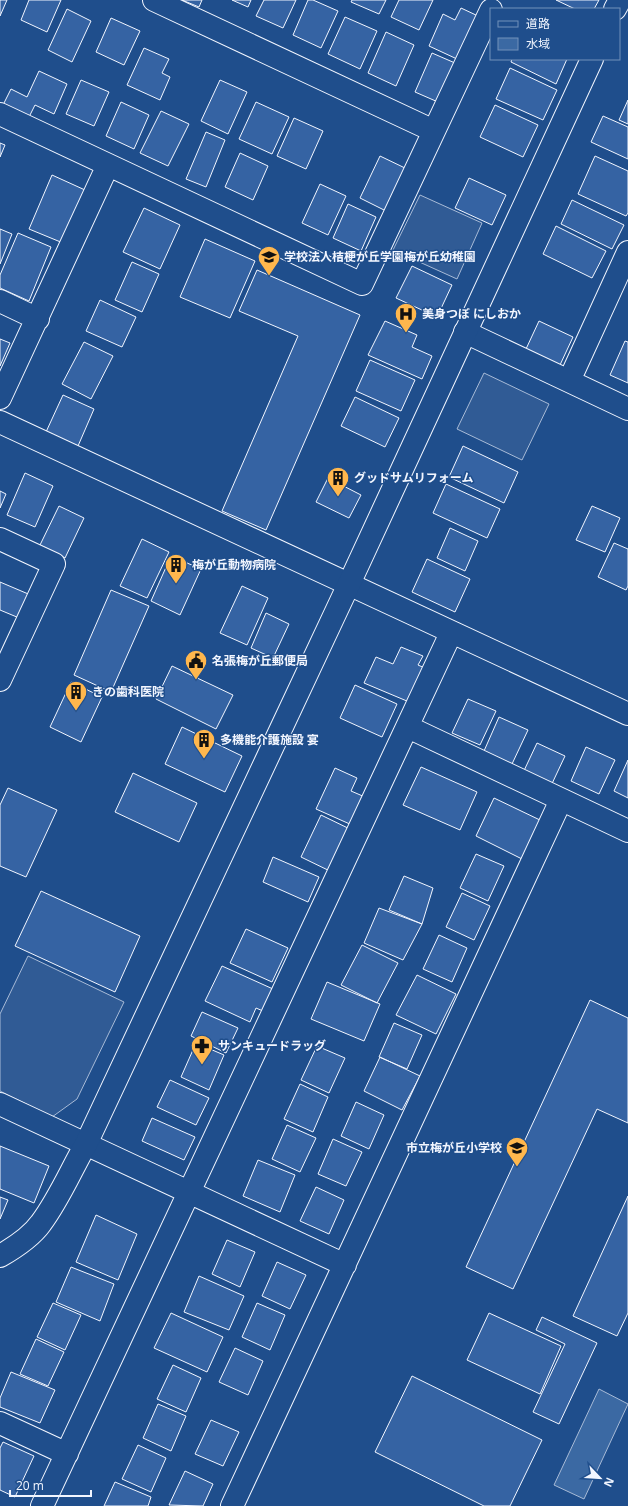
<svg xmlns="http://www.w3.org/2000/svg" width="628" height="1506" viewBox="0 0 628 1506" font-family="'Open Sans','Noto Sans JP',sans-serif">
  <style>
    .parking { fill: #305b95; stroke: #a8bbd7 }
    .water { fill: #3b69a3; stroke: #a8bbd7 }
    .building { fill: #3563a3; stroke: #f2f6ff }
    .lines { fill: none; stroke-linecap: round; stroke-linejoin: round }
    .minor-casing { stroke: #f2f6ff; stroke-width: 24 }
    .tertiary-casing { stroke: #f2f6ff; stroke-width: 24 }
    .minor { stroke: #1f4e8c; stroke-width: 22 }
    .tertiary { stroke: #1f4e8c; stroke-width: 22 }
    .labels { text-anchor: middle; stroke-width: 3; stroke-linejoin: round; paint-order: stroke }
    .poi-label { font-size: 12px; font-weight: bold; fill: #f2f6ff; stroke: #1f4e8c; text-anchor: start }
  </style>
  <rect width="100%" height="100%" fill="#1f4e8c"/>
  <!-- parking -->
  <path class="parking" d="M 420,195 L 482,223 L 457,279 L 393,250 Z
    M 484,373 L 549,404 L 522,460 L 457,429 Z
    M 28,956 L 124,1002 L 77,1099 L 52,1117 L 0,1091 L 0,1014 Z"/>
  <!-- water -->
  <path class="water" d="M 599,1389 L 628,1404 L 584,1499 L 554,1485 Z"/>
  <!-- building -->
  <path class="building" d="M 0,0 L 7,0 L 0,16 Z
    M 29,0 L 61,0 L 47,32 L 21,20 Z
    M 182,0 L 202,0 L 199,7 Z
    M 232,0 L 251,0 L 248,7 Z
    M 264,0 L 296,0 L 283,28 L 256,16 Z
    M 308,0 L 313,0 L 338,11 L 321,48 L 293,35 Z
    M 352,0 L 386,0 L 379,14 L 351,2 Z
    M 399,0 L 433,0 L 419,30 L 391,17 Z
    M 556,0 L 599,0 L 594,9 L 575,9 Z
    M 461,8 L 478,16 L 457,59 L 429,46 L 443,14 L 455,20 Z
    M 67,9 L 91,21 L 72,62 L 48,50 Z
    M 345,17 L 377,31 L 360,69 L 328,54 Z
    M 111,18 L 140,31 L 124,65 L 96,52 Z
    M 386,32 L 414,45 L 396,86 L 368,73 Z
    M 144,48 L 169,59 L 162,73 L 170,77 L 160,100 L 127,85 Z
    M 432,53 L 455,63 L 438,102 L 415,92 Z
    M 512,59 L 567,59 L 556,84 L 511,62 Z
    M 510,68 L 557,90 L 543,120 L 496,99 Z
    M 39,71 L 67,84 L 54,114 L 35,105 L 26,123 L 0,111 L 11,89 L 27,97 Z
    M 81,80 L 109,92 L 94,126 L 66,114 Z
    M 220,80 L 247,92 L 228,134 L 201,121 Z
    M 628,100 L 628,124 L 619,120 Z
    M 121,102 L 149,115 L 134,149 L 106,136 Z
    M 256,102 L 289,117 L 272,154 L 239,139 Z
    M 495,105 L 538,125 L 523,157 L 480,137 Z
    M 161,111 L 189,124 L 168,166 L 140,153 Z
    M 603,116 L 628,127 L 628,159 L 591,142 Z
    M 294,118 L 323,131 L 306,169 L 277,156 Z
    M 206,132 L 225,140 L 206,187 L 186,179 Z
    M 0,143 L 5,145 L 0,157 Z
    M 240,153 L 268,166 L 253,200 L 225,187 Z
    M 380,156 L 407,169 L 386,211 L 360,198 Z
    M 595,156 L 628,171 L 628,213 L 626,216 L 578,194 Z
    M 52,175 L 85,190 L 63,243 L 29,229 Z
    M 469,178 L 506,195 L 492,225 L 455,208 Z
    M 320,184 L 346,196 L 328,235 L 302,223 Z
    M 572,200 L 624,225 L 612,249 L 561,224 Z
    M 348,204 L 376,217 L 361,251 L 333,238 Z
    M 144,208 L 180,225 L 160,269 L 123,252 Z
    M 556,226 L 606,251 L 592,278 L 543,254 Z
    M 0,229 L 12,234 L 0,264 Z
    M 18,233 L 51,247 L 29,301 L 0,288 L 0,275 Z
    M 205,239 L 255,261 L 230,318 L 180,297 Z
    M 132,262 L 159,274 L 142,312 L 115,300 Z
    M 412,266 L 452,285 L 437,317 L 396,298 Z
    M 257,270 L 360,315 L 266,530 L 222,511 L 298,336 L 239,311 Z
    M 100,300 L 136,317 L 122,347 L 86,331 Z
    M 385,321 L 417,335 L 412,347 L 432,356 L 422,379 L 368,355 Z
    M 539,321 L 573,337 L 560,365 L 526,349 Z
    M 0,339 L 10,343 L 0,366 Z
    M 625,341 L 628,342 L 628,383 L 610,375 Z
    M 84,342 L 113,356 L 91,399 L 62,384 Z
    M 370,360 L 415,380 L 401,411 L 356,391 Z
    M 63,395 L 94,409 L 78,446 L 46,432 Z
    M 355,397 L 399,418 L 385,447 L 341,426 Z
    M 463,446 L 518,472 L 504,503 L 449,477 Z
    M 25,473 L 53,486 L 35,527 L 7,515 Z
    M 328,478 L 361,495 L 349,518 L 316,502 Z
    M 446,484 L 500,509 L 487,538 L 433,513 Z
    M 0,491 L 6,494 L 0,508 Z
    M 59,506 L 84,518 L 65,558 L 40,545 Z
    M 592,506 L 620,518 L 605,552 L 576,540 Z
    M 450,528 L 478,541 L 465,571 L 437,558 Z
    M 142,539 L 169,552 L 147,598 L 120,586 Z
    M 614,543 L 628,549 L 628,586 L 626,590 L 598,577 Z
    M 171,556 L 201,569 L 180,615 L 151,601 Z
    M 427,559 L 470,579 L 455,612 L 412,592 Z
    M 0,582 L 33,596 L 24,620 L 0,610 Z
    M 242,586 L 268,598 L 247,645 L 220,633 Z
    M 111,590 L 149,606 L 111,692 L 74,675 Z
    M 266,613 L 289,624 L 273,658 L 251,648 Z
    M 401,647 L 423,656 L 418,665 L 429,670 L 414,704 L 364,683 L 376,657 L 393,664 Z
    M 172,666 L 233,695 L 216,729 L 156,699 Z
    M 71,682 L 102,697 L 81,742 L 50,727 Z
    M 355,685 L 397,704 L 382,737 L 340,718 Z
    M 468,699 L 496,711 L 480,745 L 452,733 Z
    M 499,717 L 528,730 L 512,764 L 484,751 Z
    M 182,727 L 242,756 L 225,792 L 165,764 Z
    M 537,743 L 565,756 L 549,790 L 521,777 Z
    M 586,747 L 615,760 L 599,794 L 571,781 Z
    M 628,760 L 628,798 L 614,791 Z
    M 421,767 L 477,792 L 460,830 L 403,805 Z
    M 335,768 L 357,778 L 351,791 L 365,797 L 352,825 L 316,809 Z
    M 133,773 L 197,803 L 179,842 L 115,812 Z
    M 8,788 L 57,810 L 26,877 L 0,866 L 0,805 Z
    M 494,798 L 542,821 L 522,859 L 476,836 Z
    M 321,815 L 356,832 L 336,874 L 301,857 Z
    M 476,854 L 504,866 L 488,901 L 460,888 Z
    M 273,857 L 319,877 L 308,902 L 263,882 Z
    M 404,876 L 433,888 L 422,924 L 389,910 Z
    M 41,891 L 140,936 L 115,992 L 15,946 Z
    M 462,893 L 490,906 L 474,940 L 446,927 Z
    M 379,908 L 422,924 L 403,960 L 364,943 Z
    M 246,929 L 288,948 L 272,982 L 230,963 Z
    M 439,935 L 467,948 L 452,982 L 423,969 Z
    M 362,945 L 398,963 L 377,1003 L 341,985 Z
    M 222,966 L 273,989 L 263,1011 L 256,1008 L 250,1022 L 205,1001 Z
    M 417,975 L 456,994 L 436,1034 L 396,1015 Z
    M 327,982 L 380,1004 L 364,1041 L 311,1019 Z
    M 590,1000 L 628,1018 L 628,1123 L 597,1109 L 513,1289 L 466,1267 Z
    M 202,1012 L 238,1028 L 226,1053 L 191,1036 Z
    M 394,1023 L 422,1035 L 407,1069 L 379,1057 Z
    M 196,1043 L 224,1055 L 209,1090 L 181,1077 Z
    M 317,1046 L 345,1058 L 329,1093 L 301,1080 Z
    M 380,1057 L 420,1076 L 402,1110 L 364,1091 Z
    M 170,1080 L 209,1098 L 196,1125 L 157,1107 Z
    M 300,1084 L 328,1097 L 313,1132 L 284,1119 Z
    M 356,1102 L 384,1115 L 369,1149 L 341,1136 Z
    M 152,1118 L 195,1137 L 184,1160 L 142,1141 Z
    M 287,1125 L 316,1138 L 300,1172 L 272,1159 Z
    M 333,1139 L 362,1152 L 346,1186 L 318,1174 Z
    M 0,1146 L 49,1166 L 34,1203 L 0,1189 Z
    M 258,1160 L 295,1175 L 280,1212 L 243,1196 Z
    M 316,1187 L 344,1200 L 329,1234 L 300,1221 Z
    M 628,1196 L 628,1313 L 617,1336 L 573,1316 Z
    M 0,1197 L 8,1200 L 0,1219 Z
    M 96,1215 L 137,1234 L 118,1280 L 76,1262 Z
    M 227,1240 L 255,1252 L 240,1287 L 212,1274 Z
    M 277,1262 L 306,1275 L 290,1309 L 262,1296 Z
    M 71,1267 L 114,1284 L 100,1321 L 56,1302 Z
    M 199,1276 L 244,1296 L 229,1330 L 184,1312 Z
    M 53,1303 L 81,1315 L 65,1350 L 37,1337 Z
    M 257,1303 L 285,1315 L 270,1350 L 242,1337 Z
    M 171,1313 L 223,1337 L 207,1372 L 154,1348 Z
    M 489,1313 L 561,1346 L 540,1394 L 467,1360 Z
    M 542,1317 L 597,1343 L 559,1424 L 533,1412 L 565,1344 L 536,1330 Z
    M 36,1339 L 64,1352 L 48,1386 L 20,1374 Z
    M 235,1348 L 263,1361 L 248,1395 L 219,1382 Z
    M 173,1365 L 201,1378 L 186,1412 L 157,1399 Z
    M 11,1372 L 55,1390 L 40,1423 L 0,1407 L 0,1398 Z
    M 412,1376 L 542,1440 L 510,1506 L 484,1506 L 375,1452 Z
    M 158,1404 L 186,1416 L 171,1451 L 143,1438 Z
    M 211,1420 L 239,1432 L 223,1466 L 195,1454 Z
    M 3,1442 L 34,1456 L 15,1497 L 0,1490 L 0,1448 Z
    M 138,1445 L 166,1458 L 151,1492 L 122,1479 Z
    M 185,1471 L 213,1484 L 203,1506 L 169,1505 Z
    M 115,1482 L 151,1497 L 148,1506 L 104,1506 Z"/>
  <g class="lines">
    <!-- minor casing -->
    <g class="minor-casing">
      <path id="minor" d="M 154,0 L 434,131
        M 0,114 L 362,284 L 491,10
        M 0,301 L 38,319
        M 465,332 L 628,409
        M 569,381 L 628,252
        M 0,398 L 108,165
        M 0,422 L 628,714
        M 0,539 L 54,564 L 0,680
        M 408,727 L 628,831
        M 0,1104 L 345,1265
        M 0,1423 L 67,1454
        M 42,1506 L 451,633
        M 232,1506 L 561,800"/>
    </g>
    <!-- tertiary casing -->
    <g class="tertiary-casing">
      <path id="tertiary" d="M 615,9 L 620,0
        M 0,1256 C 14,1248 31,1237 41,1223 C 59,1199 71,1170 86,1144 L 349,584 L 592,59"/>
    </g>
    <!-- minor -->
    <use href="#minor" class="minor"/>
    <!-- tertiary -->
    <use href="#tertiary" class="tertiary"/>
  </g>
  <!-- icons -->
  <defs>
    <g id="school-pin" transform="scale(1.15)"><path d="M0 17L-7.5 6A9.5 9.5 0 1 1 7.5 6Z" fill="#ffb74d" stroke="#1f4e8c"/><path d="M0-5L7-2L0 1L-7-2ZM-4 1L0 2.5L4 1V4Q0 6-4 4Z" fill="#111"/></g>
    <g id="hospital-pin" transform="scale(1.15)"><path d="M0 17L-7.5 6A9.5 9.5 0 1 1 7.5 6Z" fill="#ffb74d" stroke="#1f4e8c"/><path d="M-5-5h3v3.5h4V-5h3V5h-3V1.5h-4V5h-3Z" fill="#111"/></g>
    <g id="building-pin" transform="scale(1.15)"><path d="M0 17L-7.5 6A9.5 9.5 0 1 1 7.5 6Z" fill="#ffb74d" stroke="#1f4e8c"/><path d="M-4-6H4V6H1V3H-1V6H-4ZM-2.5-4.3h1.7v1.8h-1.7ZM.8-4.3h1.7v1.8H.8ZM-2.5-1h1.7V.8h-1.7ZM.8-1h1.7V.8H.8Z" fill="#111"/></g>
    <g id="civic-pin" transform="scale(1.15)"><path d="M0 17L-7.5 6A9.5 9.5 0 1 1 7.5 6Z" fill="#ffb74d" stroke="#1f4e8c"/><path d="M-.6-6.5H3V-4.5H.6V-3L4-1V1h2V6H-6V1h2V-1L-.6-3ZM-1.2 2.5V6h2.4V2.5Z" fill="#111"/></g>
    <g id="pharmacy-pin" transform="scale(1.15)"><path d="M0 17L-7.5 6A9.5 9.5 0 1 1 7.5 6Z" fill="#ffb74d" stroke="#1f4e8c"/><path d="M-2-6h4v4h4v4h-4v4h-4v-4h-4v-4h4Z" fill="#111"/></g>
  </defs>
  <g fill-rule="evenodd">
    <use href="#school-pin" x="269" y="257"/>
    <use href="#hospital-pin" x="406" y="314"/>
    <use href="#building-pin" x="338" y="478"/>
    <use href="#building-pin" x="176" y="565"/>
    <use href="#civic-pin" x="196" y="661"/>
    <use href="#building-pin" x="76" y="692"/>
    <use href="#building-pin" x="204" y="740"/>
    <use href="#pharmacy-pin" x="202" y="1046"/>
    <use href="#school-pin" x="517" y="1148"/>
  </g>
  <g class="labels">
    <!-- poi labels -->
    <g class="poi-label">
      <text x="284" y="261">学校法人桔梗が丘学園梅が丘幼稚園</text>
      <text x="422" y="318">美身つぼ にしおか</text>
      <text x="354" y="482">グッドサムリフォーム</text>
      <text x="192" y="569">梅が丘動物病院</text>
      <text x="212" y="665">名張梅が丘郵便局</text>
      <text x="92" y="696">きの歯科医院</text>
      <text x="220" y="744">多機能介護施設 宴</text>
      <text x="218" y="1050">サンキュードラッグ</text>
      <text x="502" y="1152" text-anchor="end">市立梅が丘小学校</text>
    </g>
  </g>
  <!-- legend -->
  <rect x="490" y="8" width="130" height="52" fill="#1f4e8c" stroke="#7391ba"/>
  <rect x="498" y="21" width="20" height="6" fill="#1f4e8c" stroke="#7391ba"/>
  <text x="526" y="28" font-size="12" fill="#f2f6ff">道路</text>
  <rect x="498" y="38" width="20" height="12" fill="#3b69a3" stroke="#7391ba"/>
  <text x="526" y="48" font-size="12" fill="#f2f6ff">水域</text>
  <!-- north arrow -->
  <g transform="translate(600 1478) rotate(115)" stroke="#1f4e8c" stroke-width="3" paint-order="stroke">
  <path d="M0-3L7 15L0 10L-7 15Z" fill="#f2f6ff"/>
  <text y="-6" font-size="11" font-weight="bold" text-anchor="middle" fill="#f2f6ff">N</text>
  </g>
  <!-- scale -->
  <path d="M10 1490v6h81v-6" fill="none" stroke="#f2f6ff" stroke-width="2"/>
  <text x="16" y="1490" font-size="12" fill="#f2f6ff" stroke="#1f4e8c" stroke-width="3" paint-order="stroke">20 m</text>
</svg>
